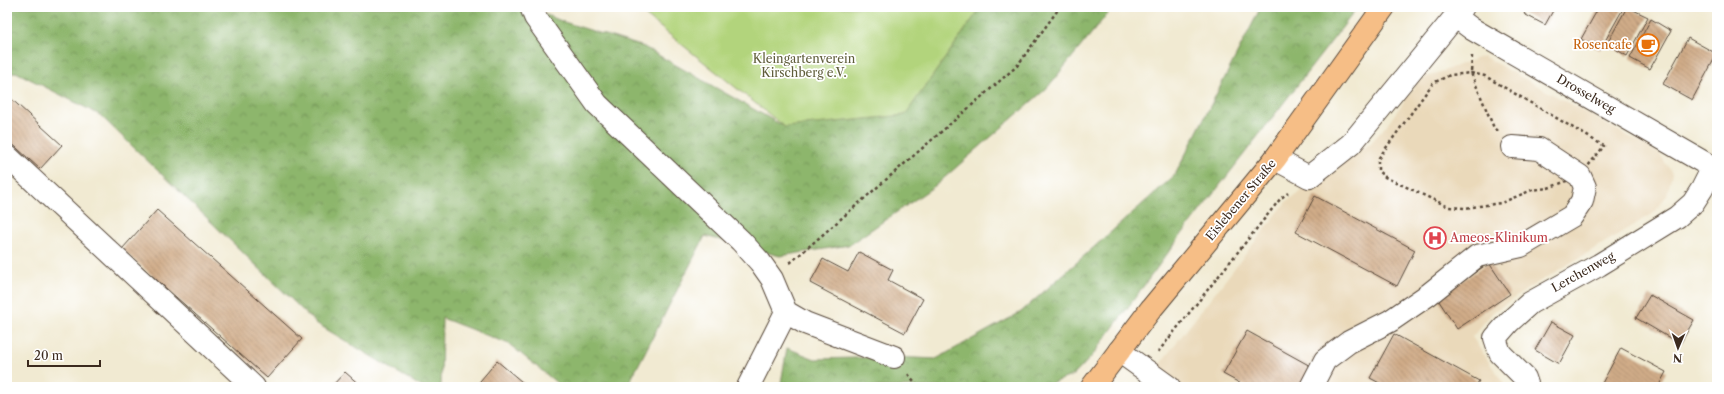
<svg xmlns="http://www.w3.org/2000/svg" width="1724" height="394" viewBox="0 0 1724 394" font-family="'Libre Caslon Text',serif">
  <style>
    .built { fill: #ead9ba }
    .forest { fill: url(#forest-crowns); stroke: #647045 }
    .green { fill: #b2d47c; stroke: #767f4d }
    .building { fill: url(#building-back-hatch) }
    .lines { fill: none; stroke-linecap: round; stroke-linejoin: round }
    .minor-casing { stroke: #564739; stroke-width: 24 }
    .major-casing { stroke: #564739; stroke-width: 24 }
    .path { stroke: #564739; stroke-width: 2.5; stroke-dasharray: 3 3; stroke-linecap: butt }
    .minor { stroke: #fff; stroke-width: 22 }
    .major { stroke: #f6be86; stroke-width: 22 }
    .labels { text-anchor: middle; stroke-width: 3.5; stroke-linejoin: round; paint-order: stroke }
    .food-label { font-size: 12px; fill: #c56008; stroke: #fff; text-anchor: end }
    .park-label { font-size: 12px; fill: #5f5d3a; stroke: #fff }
    .street-label { font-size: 12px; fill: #3b2a1e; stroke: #fff }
    .health-label { font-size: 12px; fill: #be3a42; stroke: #fff; text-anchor: start }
  </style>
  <defs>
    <pattern id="forest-crowns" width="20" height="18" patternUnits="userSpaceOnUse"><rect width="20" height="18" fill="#8db66c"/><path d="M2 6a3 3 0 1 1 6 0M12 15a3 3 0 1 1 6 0" fill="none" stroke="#749458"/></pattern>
    <pattern id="building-back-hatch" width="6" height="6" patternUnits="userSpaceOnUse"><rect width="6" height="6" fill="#d0ac88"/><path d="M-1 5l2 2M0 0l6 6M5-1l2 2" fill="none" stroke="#aa8c6f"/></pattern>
  </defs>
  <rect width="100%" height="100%" fill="#fff"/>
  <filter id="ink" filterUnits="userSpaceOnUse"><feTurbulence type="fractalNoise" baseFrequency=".025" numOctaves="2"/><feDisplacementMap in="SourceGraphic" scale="8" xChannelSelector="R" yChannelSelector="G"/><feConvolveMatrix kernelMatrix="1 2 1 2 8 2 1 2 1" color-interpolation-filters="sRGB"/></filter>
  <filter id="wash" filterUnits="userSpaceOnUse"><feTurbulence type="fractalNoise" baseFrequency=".012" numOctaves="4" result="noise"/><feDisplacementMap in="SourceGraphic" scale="16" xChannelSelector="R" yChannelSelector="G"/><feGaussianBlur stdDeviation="0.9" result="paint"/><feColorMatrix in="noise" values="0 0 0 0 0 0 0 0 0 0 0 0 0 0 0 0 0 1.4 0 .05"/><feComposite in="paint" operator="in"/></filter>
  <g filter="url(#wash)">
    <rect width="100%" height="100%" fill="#f1ead2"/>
    <!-- built -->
    <path class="built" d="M 1483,56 L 1659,153 L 1672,173 L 1667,195 L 1654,213 L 1529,288 L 1493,312 L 1472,337 L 1506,387 L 1142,387 L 1286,202 L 1371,143 L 1390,121 L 1419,80 Z"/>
    <!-- forest -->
    <path class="forest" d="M 7,7 L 526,7 L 564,22 L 644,47 L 785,127 L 905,115 L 981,7 L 1113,7 L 1047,88 L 936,185 L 849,245 L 780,256 L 705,236 L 627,387 L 562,387 L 509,344 L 442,318 L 441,387 L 422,387 L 316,323 L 100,115 L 16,72 L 7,75 Z
      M 1261,7 L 1358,7 L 1179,238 L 1092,356 L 1074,375 L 1042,387 L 783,387 L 781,383 L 787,348 L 815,359 L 894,357 L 936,359 L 1021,312 L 1175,175 Z"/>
    <!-- green -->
    <path class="green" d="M 635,7 L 981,7 L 905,115 L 785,127 Z"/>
    <g id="blocks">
      <!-- building -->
      <path class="building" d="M 1528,7 L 1555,7 L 1545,25 L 1524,14 Z
        M 1599,7 L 1624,7 L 1600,50 L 1581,39 Z
        M 1627,7 L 1648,17 L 1627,56 L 1607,44 Z
        M 1651,19 L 1671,31 L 1650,69 L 1630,58 Z
        M 1688,38 L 1717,54 L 1692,100 L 1663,84 Z
        M 7,95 L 62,145 L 40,169 L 7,139 Z
        M 1315,196 L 1415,250 L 1397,286 L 1296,232 Z
        M 157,210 L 302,339 L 267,378 L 122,249 Z
        M 859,252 L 893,270 L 888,280 L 923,299 L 905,333 L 810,283 L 823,259 L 848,272 Z
        M 1489,263 L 1510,294 L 1457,329 L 1437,298 Z
        M 1650,295 L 1694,320 L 1680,344 L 1636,318 Z
        M 1551,322 L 1575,335 L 1559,364 L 1535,350 Z
        M 1247,331 L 1314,368 L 1303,387 L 1247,387 L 1223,374 Z
        M 1394,334 L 1479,381 L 1475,387 L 1387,387 L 1370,378 Z
        M 1621,348 L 1666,372 L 1658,387 L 1600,387 Z
        M 497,361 L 528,387 L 475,387 Z
        M 345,372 L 362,387 L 331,387 Z"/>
    </g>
  </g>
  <g filter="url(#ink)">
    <use href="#blocks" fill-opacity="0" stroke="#564739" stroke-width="1"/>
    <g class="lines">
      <!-- minor casing -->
      <g class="minor-casing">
        <path id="minor" d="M 531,7 L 535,17 L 597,104 L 741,241 L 760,262 L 772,279 L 786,312
          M 1456,17 L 1472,29 L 1717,170
          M 7,156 L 254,387
          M 1275,159 L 1309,177 L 1351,144 L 1463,7
          M 1119,351 L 1169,387
          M 748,387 L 786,312 L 805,323 L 894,357
          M 1311,387 L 1325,360 L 1349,342 L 1390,321 L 1428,295 L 1477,256 L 1521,246 L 1572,216 L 1582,201 L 1585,187 L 1580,176 L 1539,149 L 1512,147
          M 1528,387 L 1525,378 L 1500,353 L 1495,338 L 1509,322 L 1530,303 L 1599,265 L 1677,217 L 1693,203 L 1702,189 L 1713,167"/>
      </g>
      <!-- major casing -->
      <g class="major-casing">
        <path id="major" d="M 1092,387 L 1151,309 L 1275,159 L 1384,7"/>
      </g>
      <!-- path -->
      <path class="path" d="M 1472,56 L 1471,73 L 1494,128 L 1497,131
        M 1471,73 L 1485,76 L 1604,146 L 1580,176 L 1548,188 L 1532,190 L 1501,203 L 1465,208 L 1449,207 L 1385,177 L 1378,171 L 1378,159 L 1433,83 L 1450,75 Z
        M 790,263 L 1017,66 L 1060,7
        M 1158,352 L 1281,198 L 1288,193
        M 908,374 L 919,387"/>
      <!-- minor -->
      <use href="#minor" class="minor"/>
      <!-- major -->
      <use href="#major" class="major"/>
    </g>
  </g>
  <!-- icons -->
  <defs>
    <g id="cafe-ring" transform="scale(1.15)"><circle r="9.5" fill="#fff" stroke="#e8710a" stroke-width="1.5"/><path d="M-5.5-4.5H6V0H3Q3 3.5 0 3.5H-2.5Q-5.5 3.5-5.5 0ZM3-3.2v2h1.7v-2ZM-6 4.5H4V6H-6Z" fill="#e8710a"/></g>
    <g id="hospital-ring" transform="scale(1.15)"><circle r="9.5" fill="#fff" stroke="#e0444e" stroke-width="1.5"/><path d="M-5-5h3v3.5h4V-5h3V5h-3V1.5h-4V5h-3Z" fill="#e0444e"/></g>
  </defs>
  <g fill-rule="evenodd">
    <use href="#cafe-ring" x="1648" y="45"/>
    <use href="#hospital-ring" x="1435" y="238"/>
  </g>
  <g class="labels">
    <!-- food labels -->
    <g class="food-label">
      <text x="1632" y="49">Rosencafe</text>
    </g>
    <!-- park labels -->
    <g class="park-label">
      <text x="804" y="63">Kleingartenverein<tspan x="804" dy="14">Kirschberg e.V.</tspan></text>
    </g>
    <!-- street labels -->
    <g class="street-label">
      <text transform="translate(1586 94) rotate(30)" y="4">Drosselweg</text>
      <text transform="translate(1241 200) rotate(-50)" y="4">Eislebener Straße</text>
      <text transform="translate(1583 272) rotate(-29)" y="4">Lerchenweg</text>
    </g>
    <!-- health labels -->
    <g class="health-label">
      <text x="1450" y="242">Ameos-Klinikum</text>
    </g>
  </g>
  <!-- margin -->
  <rect width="1724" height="394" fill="none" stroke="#fff" stroke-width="24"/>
  <!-- north arrow -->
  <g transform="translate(1678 348) rotate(182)" stroke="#ffffff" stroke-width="3" paint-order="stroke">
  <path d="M0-3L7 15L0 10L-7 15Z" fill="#3b2a1e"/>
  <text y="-6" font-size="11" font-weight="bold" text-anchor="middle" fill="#3b2a1e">N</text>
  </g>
  <!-- scale -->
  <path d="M28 360v6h72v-6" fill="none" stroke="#3b2a1e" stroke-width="2"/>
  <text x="34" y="360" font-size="12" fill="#3b2a1e" stroke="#ffffff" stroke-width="3" paint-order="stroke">20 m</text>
</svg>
